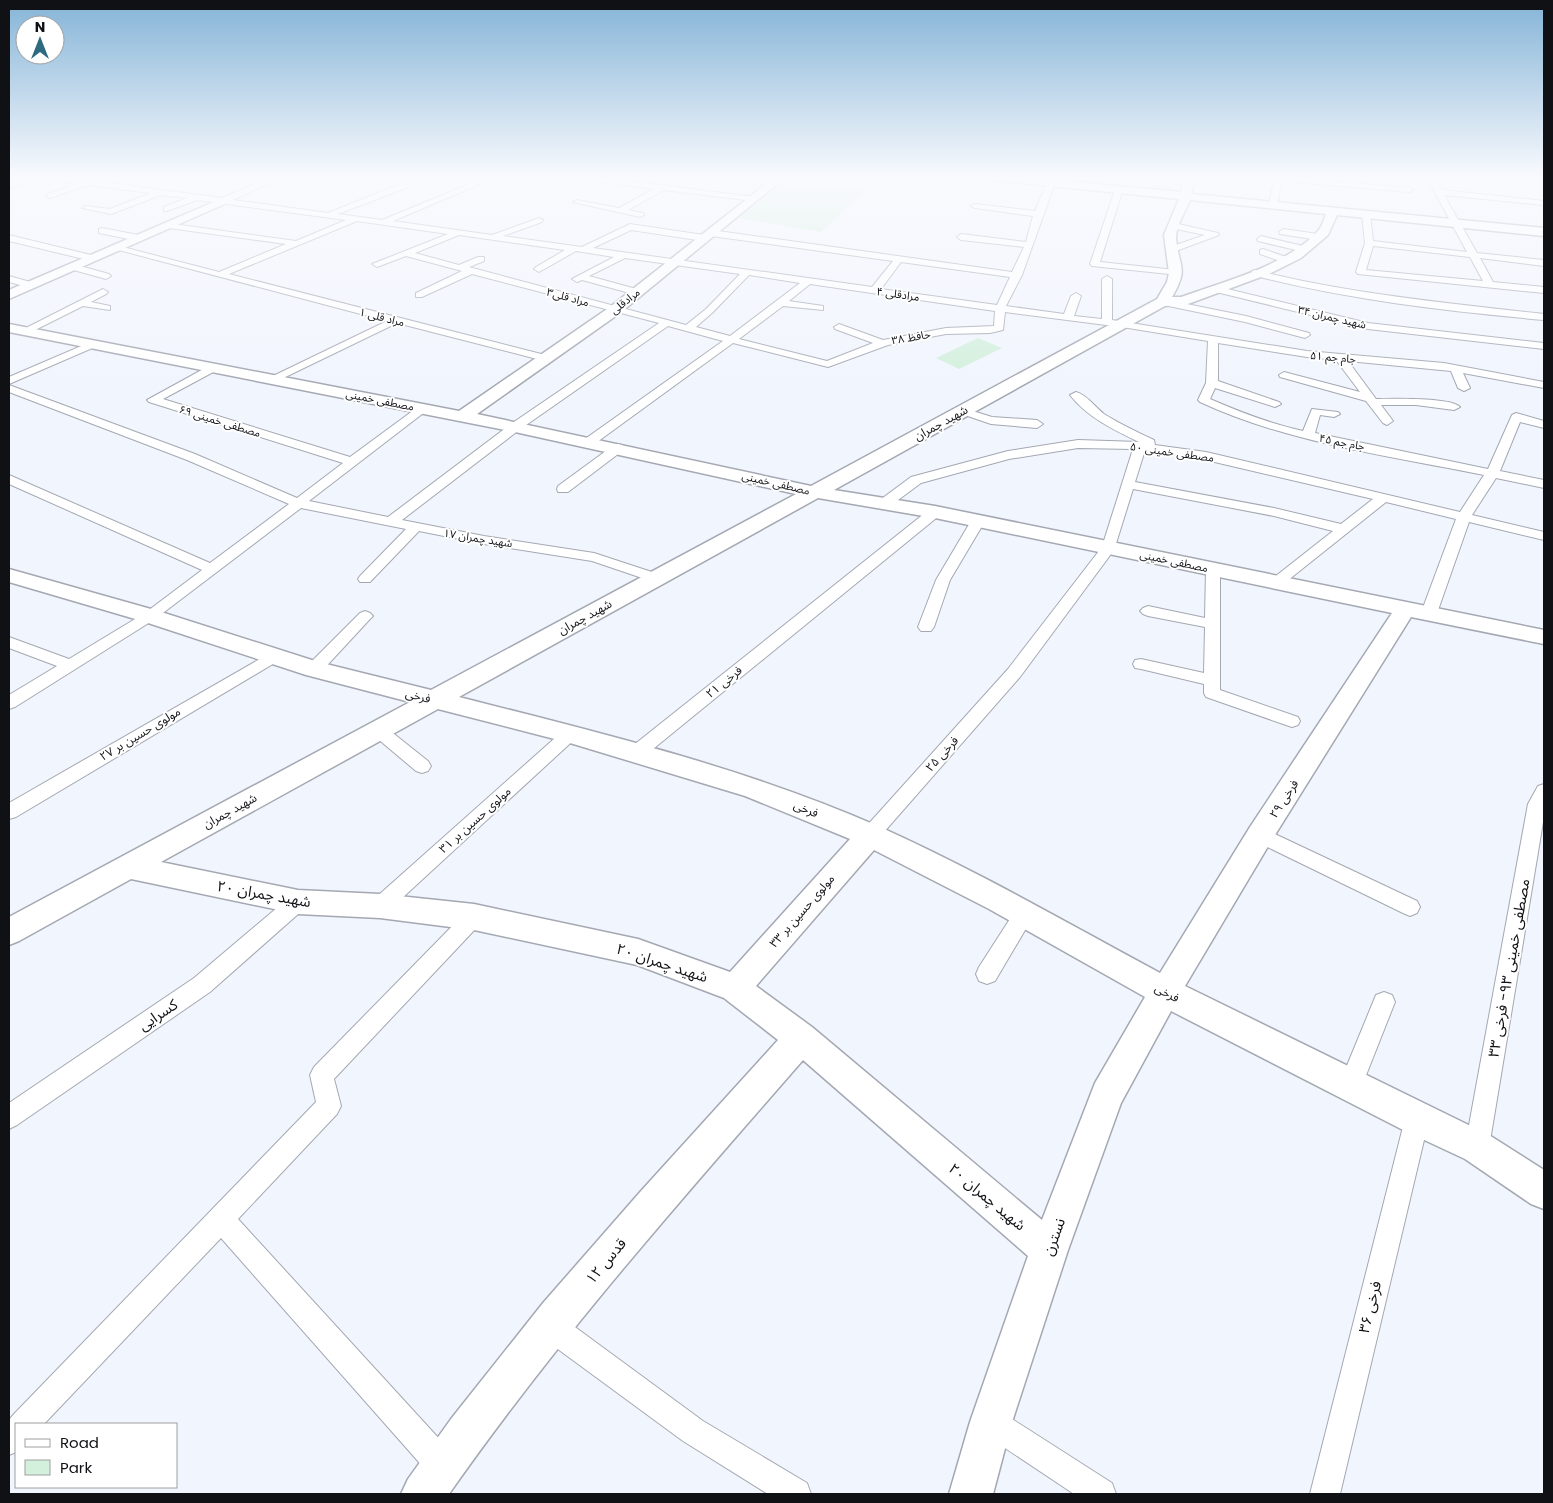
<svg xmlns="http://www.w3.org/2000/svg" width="1553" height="1503" viewBox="0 0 1553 1503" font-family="Poppins,'Noto Sans Arabic',sans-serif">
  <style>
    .green { fill: #d3f0dd }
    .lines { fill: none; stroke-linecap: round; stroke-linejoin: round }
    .street-casing { stroke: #a4a8b2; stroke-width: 2 }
    .secondary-casing { stroke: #a4a8b2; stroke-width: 3 }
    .street { fill: #fff; fill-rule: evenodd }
    .secondary { fill: #fff; fill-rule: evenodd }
    .labels { text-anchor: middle; stroke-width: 4; stroke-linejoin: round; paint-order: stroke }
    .far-street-label { font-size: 11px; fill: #101115; stroke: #fff }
    .street-label { font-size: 12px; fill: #101115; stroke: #fff }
    .near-street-label { font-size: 15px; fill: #101115; stroke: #fff }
  </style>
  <rect width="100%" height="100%" fill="#f1f5fd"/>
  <!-- green -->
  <path class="green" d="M 792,176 L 882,176 L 821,232 L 739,218 Z
    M 1030,176 L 1173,176 L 1173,190 Z
    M 978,338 L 1002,348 L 959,369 L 936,358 Z"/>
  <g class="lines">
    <!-- street casing -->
    <g class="street-casing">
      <path id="street" d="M 30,176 L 56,176 L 222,198 L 274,176 L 284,176 L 233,200 L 328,213 L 405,182 L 411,182 L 411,186 L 338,214 L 382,220 L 489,176 L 499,176 L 393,221 L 492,235 L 539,218 L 543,220 L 542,222 L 503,236 L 582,247 L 630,224 L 704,235 L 708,238 L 704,241 L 631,230 L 593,248 L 872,287 L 893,261 L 711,236 L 707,233 L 711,230 L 1012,272 L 1024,247 L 961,240 L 957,237 L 961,234 L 1026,242 L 1033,216 L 975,208 L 971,206 L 975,204 L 1035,211 L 1047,183 L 1051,181 L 1055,183 L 1022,275 L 1006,306 L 1064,314 L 1071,296 L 1076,293 L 1081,296 L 1074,316 L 1102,319 L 1102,279 L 1107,276 L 1112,279 L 1112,320 L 1307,351 L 1444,363 L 1544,382 L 1544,388 L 1463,373 L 1470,388 L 1464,391 L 1458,388 L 1451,371 L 1348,361 L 1376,399 C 1392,399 1450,397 1460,407 L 1454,410 L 1416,405 L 1381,405 L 1393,421 L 1387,425 L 1383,423 L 1366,401 L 1280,377 L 1279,375 L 1284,372 L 1360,392 L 1336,360 L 1307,357 L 1218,343 L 1218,381 L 1279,402 L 1281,404 L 1275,407 L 1215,388 L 1210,399 C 1240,412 1271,424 1303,431 L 1312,409 L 1338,412 L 1340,414 L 1334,417 L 1320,415 L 1315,433 L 1488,469 L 1512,415 L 1516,413 L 1544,421 L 1544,428 L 1520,422 L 1500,471 L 1544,480 L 1544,488 L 1496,478 L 1472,515 L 1544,532 L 1544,540 L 1469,522 L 1437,613 L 1434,616 L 1424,616 L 1421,613 L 1456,519 L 1386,502 L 1282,585 L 1272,585 L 1270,582 L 1272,579 L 1333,531 L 1274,516 L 1133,489 L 1114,550 L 1020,677 L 877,840 L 870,843 L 863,840 L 861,835 L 863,830 L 1008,669 L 1102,547 L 1133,449 L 1078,448 L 1009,459 L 921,483 L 890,506 L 880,506 L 878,503 L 880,500 L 911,477 L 1008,451 L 1078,440 L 1139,442 C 1114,430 1087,417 1070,395 L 1076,392 C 1086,394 1096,408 1104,414 C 1120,424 1137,432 1154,440 L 1155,445 L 1206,452 L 1460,512 L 1484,475 C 1390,456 1288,443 1200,402 L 1198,400 L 1206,383 L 1208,341 L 1122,327 L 1005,312 L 1003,330 L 990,333 L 946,334 L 888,345 L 828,367 L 733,343 L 593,445 L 585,445 L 583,442 L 585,439 L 723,341 L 668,326 L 519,430 L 402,520 L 484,536 L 594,553 L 661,575 L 663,578 L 661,581 L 651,581 L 592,561 L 484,544 L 419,531 L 370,582 L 360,582 L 358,579 L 360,576 L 406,529 L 301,508 L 155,619 L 15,707 L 9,709 L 9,695 L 57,666 L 9,648 L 9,637 L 69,659 L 145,613 L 202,570 L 9,484 L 9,475 L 210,563 L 289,504 L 187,460 L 9,392 L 9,385 L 195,454 L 297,498 L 343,463 L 149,402 L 147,400 L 209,366 L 217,366 L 218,368 L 217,370 L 163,399 L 350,457 L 418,407 L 426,407 L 428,409 L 426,411 L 309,501 L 388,517 L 511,424 L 659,323 L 472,274 L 422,297 L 416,297 L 416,293 L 462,271 L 406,256 L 377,267 L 372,264 L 448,234 L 357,221 L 229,274 L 549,356 L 550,358 L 545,361 L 397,323 L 275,382 L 271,381 L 269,379 L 271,377 L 387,321 L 111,248 L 115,245 L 219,272 L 286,244 L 169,228 L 165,225 L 166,223 L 296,241 L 346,220 L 197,200 L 167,211 L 164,211 L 164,207 L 187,198 L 161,195 L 111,214 L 82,208 L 86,206 L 110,209 L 151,193 L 88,185 L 50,198 L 46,196 L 47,194 L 79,184 L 39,178 L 9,188 L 9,183 ZM 459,235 L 565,250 L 536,267 L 534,269 L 539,272 L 576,251 L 614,257 L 572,279 L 577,282 L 582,280 L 637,295 L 642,292 L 640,290 L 589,276 L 625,258 L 740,274 L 706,309 L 686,325 L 469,267 L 484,261 L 484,257 L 478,257 L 459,265 L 415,253 ZM 901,262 L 1010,277 L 997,305 L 881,289 ZM 749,275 L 800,283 L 730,336 L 696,327 L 712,313 ZM 810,284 L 995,311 L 994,326 L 946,328 L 883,340 L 839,324 L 834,327 L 835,329 L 873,343 L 827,361 L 739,339 L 783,306 L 823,310 L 823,306 L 789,301 ZM 1145,450 L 1206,460 L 1373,499 L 1341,524 L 1274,508 L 1135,482 Z
        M 568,176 L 589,176 L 754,197 L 758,199 L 754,201 L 664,190 L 628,210 L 643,213 L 644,215 L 640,217 L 573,202 L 577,200 L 619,208 L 654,189 L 572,178 Z
        M 1275,176 L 1410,188 L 1414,190 L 1410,192 L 1282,181 L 1277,205 L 1273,207 L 1269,205 Z
        M 1426,176 L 1434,176 L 1442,190 L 1544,201 L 1544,205 L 1444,195 L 1477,253 L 1544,260 L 1544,266 L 1480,258 L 1493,282 L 1544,287 L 1544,293 L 1358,274 L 1356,272 L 1365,243 L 1362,214 L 1366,212 L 1370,214 L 1373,241 L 1467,252 ZM 1373,246 L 1470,257 L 1483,281 L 1366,270 Z
        M 1496,176 L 1544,178 L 1544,182 L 1500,178 Z
        M 1116,187 L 1123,189 L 1100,262 L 1176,270 L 1179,271 L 1179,275 L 1092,266 L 1090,264 Z
        M 1174,223 L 1218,233 L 1219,235 L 1176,251 L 1170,251 L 1170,247 L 1205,235 L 1171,228 L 1171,224 Z
        M 102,228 L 138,235 L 142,238 L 138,241 L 99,233 L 99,229 Z
        M 1283,229 L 1318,234 L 1322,237 L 1318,240 L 1280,234 L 1279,232 Z
        M 9,235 L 95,256 L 96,258 L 92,261 L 9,241 Z
        M 1261,236 L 1307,247 L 1308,249 L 1304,252 L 1258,241 L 1257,239 Z
        M 1263,249 L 1289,258 L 1290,260 L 1286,263 L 1260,254 L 1260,250 Z
        M 73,264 L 109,274 L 111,276 L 106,279 L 70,269 L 68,267 Z
        M 1255,270 C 1350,294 1447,303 1544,314 L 1544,320 C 1446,311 1347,300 1252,275 L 1252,271 Z
        M 9,276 L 34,283 L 36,285 L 31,288 L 9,282 Z
        M 1215,286 L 1368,323 L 1544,343 L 1544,349 L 1368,329 L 1212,291 L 1210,289 Z
        M 103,289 L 108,292 L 106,294 L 91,302 L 110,306 L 110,310 L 83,306 L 29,333 L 21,333 L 20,331 Z
        M 1162,299 L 1246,316 L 1309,333 L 1310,335 L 1305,338 L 1245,322 L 1159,304 L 1157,302 Z
        M 93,341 L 97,342 L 98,344 L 97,346 L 9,384 L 9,377 Z
        M 963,408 L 992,417 L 1037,420 L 1043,424 L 1037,428 L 991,424 L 959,413 L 957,411 Z
        M 618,444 L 622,445 L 624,448 L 622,451 L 568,492 L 558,492 L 557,489 L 558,486 L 614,445 Z
        M 935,508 L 940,509 L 942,512 L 940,515 L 642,758 L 636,760 L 630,758 L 627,753 L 630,748 L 930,509 Z
        M 978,517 L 985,521 L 950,580 L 934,627 L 931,631 L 921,631 L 918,627 L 936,580 L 971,521 Z
        M 1213,565 L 1218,566 L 1220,569 L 1220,690 L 1298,717 L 1300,721 L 1298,725 L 1292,727 L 1286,725 L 1206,697 L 1204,693 L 1204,684 L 1141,669 L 1135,668 L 1133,664 L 1135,660 L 1141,659 L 1204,673 L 1205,627 L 1148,616 L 1143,614 L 1140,611 L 1143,608 L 1148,606 L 1205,618 L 1206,569 L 1208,566 Z
        M 365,611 L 370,613 L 373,616 L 370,619 L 320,673 L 314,674 L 308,673 L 306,669 L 308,665 L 360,613 Z
        M 272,652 L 278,653 L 280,657 L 278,661 L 16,817 L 9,819 L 9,803 Z
        M 378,724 L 384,726 L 428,761 L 431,766 L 428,771 L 422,773 L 416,771 L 372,734 L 369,730 L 372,726 Z
        M 570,728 L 576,730 L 579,734 L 576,738 L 387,912 L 380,915 L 373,912 L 370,906 L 373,900 L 564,730 Z
        M 1544,784 L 1544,816 L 1489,1147 L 1486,1156 L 1477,1159 L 1468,1156 L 1465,1147 L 1528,804 L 1538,786 Z
        M 1260,827 L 1417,901 L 1420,907 L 1417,913 L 1410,916 L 1403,913 L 1253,840 L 1251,835 L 1253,830 Z
        M 298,893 L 305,896 L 308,902 L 305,908 L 210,992 L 17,1125 L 9,1129 L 9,1103 L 194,978 L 291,896 Z
        M 1024,905 L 1031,908 L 1034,914 L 1031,920 L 995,981 L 987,984 L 979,981 L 976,974 L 979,967 L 1017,908 Z
        M 474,908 L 481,911 L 484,917 L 481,923 L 334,1079 L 341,1106 L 337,1114 L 238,1219 L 454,1455 L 458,1466 L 454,1477 L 443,1481 L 432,1477 L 221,1238 L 44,1424 L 16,1424 L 16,1452 L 9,1455 L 9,1420 L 14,1414 L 316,1102 L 310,1075 L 314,1067 L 467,911 Z
        M 1384,992 L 1392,995 L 1395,1002 L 1359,1093 L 1351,1097 L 1343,1093 L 1339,1085 L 1376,995 Z
        M 1417,1107 L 1425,1111 L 1429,1119 L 1340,1494 L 1310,1494 L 1405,1119 L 1409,1111 Z
        M 550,1312 L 560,1316 L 703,1421 L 807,1483 L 811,1494 L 768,1494 L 683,1441 L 540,1336 L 536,1326 L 540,1316 Z
        M 991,1407 L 1001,1412 L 1112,1483 L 1116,1494 L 1074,1494 L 981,1432 L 976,1422 L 981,1412 Z"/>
    </g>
    <!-- secondary casing -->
    <g class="secondary-casing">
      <path id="secondary" d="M 776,176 L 787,176 L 620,313 L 477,414 L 811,486 L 1157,299 L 1167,282 L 1169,273 L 1164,235 L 1179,199 L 982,179 L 977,176 L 1013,176 L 1181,192 L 1184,176 L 1194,176 L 1192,194 L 1544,228 L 1544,236 L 1337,215 L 1328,235 L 1301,258 L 1269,274 L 1188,304 L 1165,306 L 834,490 L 935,506 L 1544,630 L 1544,644 L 1411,617 L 1270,843 L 1185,986 L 1489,1135 L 1544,1170 L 1544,1209 L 1531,1204 L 1465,1159 L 1405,1131 L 1171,1011 L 1121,1103 L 1068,1250 L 1012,1422 L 993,1494 L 949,1494 L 970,1422 L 1028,1256 L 803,1060 C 680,1201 556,1341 449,1494 L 401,1494 L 408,1479 L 451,1419 L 543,1303 L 641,1191 L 778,1040 L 724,998 L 637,965 L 474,930 L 380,918 L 298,914 L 131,879 L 19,941 L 9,945 L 9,917 L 410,702 L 306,675 L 142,621 L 9,582 L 9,569 L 158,611 L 318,662 L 431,690 L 796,494 L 515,432 L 9,332 L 9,324 L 459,411 L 610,307 ZM 1190,200 L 1326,214 C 1324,219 1322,227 1318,231 C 1286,266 1225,281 1181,297 L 1172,297 C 1190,267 1178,267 1176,237 C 1176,226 1186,210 1190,200 ZM 818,498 L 935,518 L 1392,613 L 1250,827 L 1160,973 C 1067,923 976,870 880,827 C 746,768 601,733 459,697 ZM 438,709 L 570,743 L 745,796 L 850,839 L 730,972 L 638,939 L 474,904 L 380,894 L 298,890 L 161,862 ZM 874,850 L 989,909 L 1145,997 L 1095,1083 L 1042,1220 L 812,1027 L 756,986 Z
        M 223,198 L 229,201 L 227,203 L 9,299 L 9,290 Z"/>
    </g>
    <!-- street -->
    <use href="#street" class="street"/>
    <!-- secondary -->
    <use href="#secondary" class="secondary"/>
  </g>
  <!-- sky -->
  <linearGradient id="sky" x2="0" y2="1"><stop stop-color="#85b4d7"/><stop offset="0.46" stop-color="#f9fafe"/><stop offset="1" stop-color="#f9fafe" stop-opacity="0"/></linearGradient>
  <rect width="1553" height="386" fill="url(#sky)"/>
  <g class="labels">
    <!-- far-street labels -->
    <g class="far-street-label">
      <text transform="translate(898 294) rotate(8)" y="4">مرادقلی ۴</text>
      <text transform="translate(568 297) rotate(15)" y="4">مراد قلی۳</text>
      <text transform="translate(625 301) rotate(-38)" y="4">مرادقلی</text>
      <text transform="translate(382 317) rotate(14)" y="4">مراد قلی ۱</text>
      <text transform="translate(1332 317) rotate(13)" y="4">شهید چمران ۳۴</text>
      <text transform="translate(911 337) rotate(-10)" y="4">حافظ ۳۸</text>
      <text transform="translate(1333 357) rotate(5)" y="4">جام جم ۵۱</text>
      <text transform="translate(380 400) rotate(11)" y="4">مصطفی خمینی</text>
      <text transform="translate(220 421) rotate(17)" y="4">مصطفی خمینی ۶۹</text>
      <text transform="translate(1342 442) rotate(11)" y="4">جام جم ۴۵</text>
      <text transform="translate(1172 452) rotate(8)" y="4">مصطفی خمینی ۵۰</text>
      <text transform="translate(776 483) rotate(13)" y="4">مصطفی خمینی</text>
      <text transform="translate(478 538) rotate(9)" y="4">شهید چمران ۱۷</text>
      <text transform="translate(1174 561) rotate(12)" y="4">مصطفی خمینی</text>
    </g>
    <!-- street labels -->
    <g class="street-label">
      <text transform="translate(941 423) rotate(-29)" y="4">شهید چمران</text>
      <text transform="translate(585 617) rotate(-29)" y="4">شهید چمران</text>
      <text transform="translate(724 682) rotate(-39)" y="4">فرخی ۲۱</text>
      <text transform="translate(418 696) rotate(14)" y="4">فرخی</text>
      <text transform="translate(140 734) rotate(-31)" y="4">مولوی حسین بر ۲۷</text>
      <text transform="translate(942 754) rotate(-48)" y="4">فرخی ۲۵</text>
      <text transform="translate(1284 799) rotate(-57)" y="4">فرخی ۲۹</text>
      <text transform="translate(806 809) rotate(22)" y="4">فرخی</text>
      <text transform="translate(230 811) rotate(-29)" y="4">شهید چمران</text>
      <text transform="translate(475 820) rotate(-42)" y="4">مولوی حسین بر ۳۱</text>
      <text transform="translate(802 911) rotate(-49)" y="4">مولوی حسین بر ۳۳</text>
      <text transform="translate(1167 993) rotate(28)" y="4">فرخی</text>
    </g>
    <!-- near-street labels -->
    <g class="near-street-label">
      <text transform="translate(264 894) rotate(10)" y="5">شهید چمران ۲۰</text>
      <text transform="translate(662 963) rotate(18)" y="5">شهید چمران ۲۰</text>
      <text transform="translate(1509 968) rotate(-80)" y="5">مصطفی خمینی ۹۳- فرخی ۳۳</text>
      <text transform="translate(158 1015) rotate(-34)" y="5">کسرایی</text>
      <text transform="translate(987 1197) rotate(40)" y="5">شهید چمران ۲۰</text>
      <text transform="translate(1054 1237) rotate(-70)" y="5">نسترن</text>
      <text transform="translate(606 1261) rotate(-50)" y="5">قدس ۱۲</text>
      <text transform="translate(1370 1307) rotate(-76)" y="5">فرخی ۳۶</text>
    </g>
  </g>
  <!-- border -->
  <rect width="1553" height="1503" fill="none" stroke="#101115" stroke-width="20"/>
  <!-- legend -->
  <rect x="15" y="1423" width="162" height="65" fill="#ffffff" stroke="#9fa0a1"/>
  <rect x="25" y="1439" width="25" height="8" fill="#ffffff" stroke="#9fa0a1"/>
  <text x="60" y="1448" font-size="15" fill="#101115">Road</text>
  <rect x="25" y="1460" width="25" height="15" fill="#d3f0dd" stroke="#9fa0a1"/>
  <text x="60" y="1473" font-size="15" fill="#101115">Park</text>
  <!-- north arrow -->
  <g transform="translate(40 40)"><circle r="24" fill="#ffffff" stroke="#9fa0a1"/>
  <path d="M0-4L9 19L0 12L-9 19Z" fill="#2c6b80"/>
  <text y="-8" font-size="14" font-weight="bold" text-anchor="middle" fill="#101115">N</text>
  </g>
</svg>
